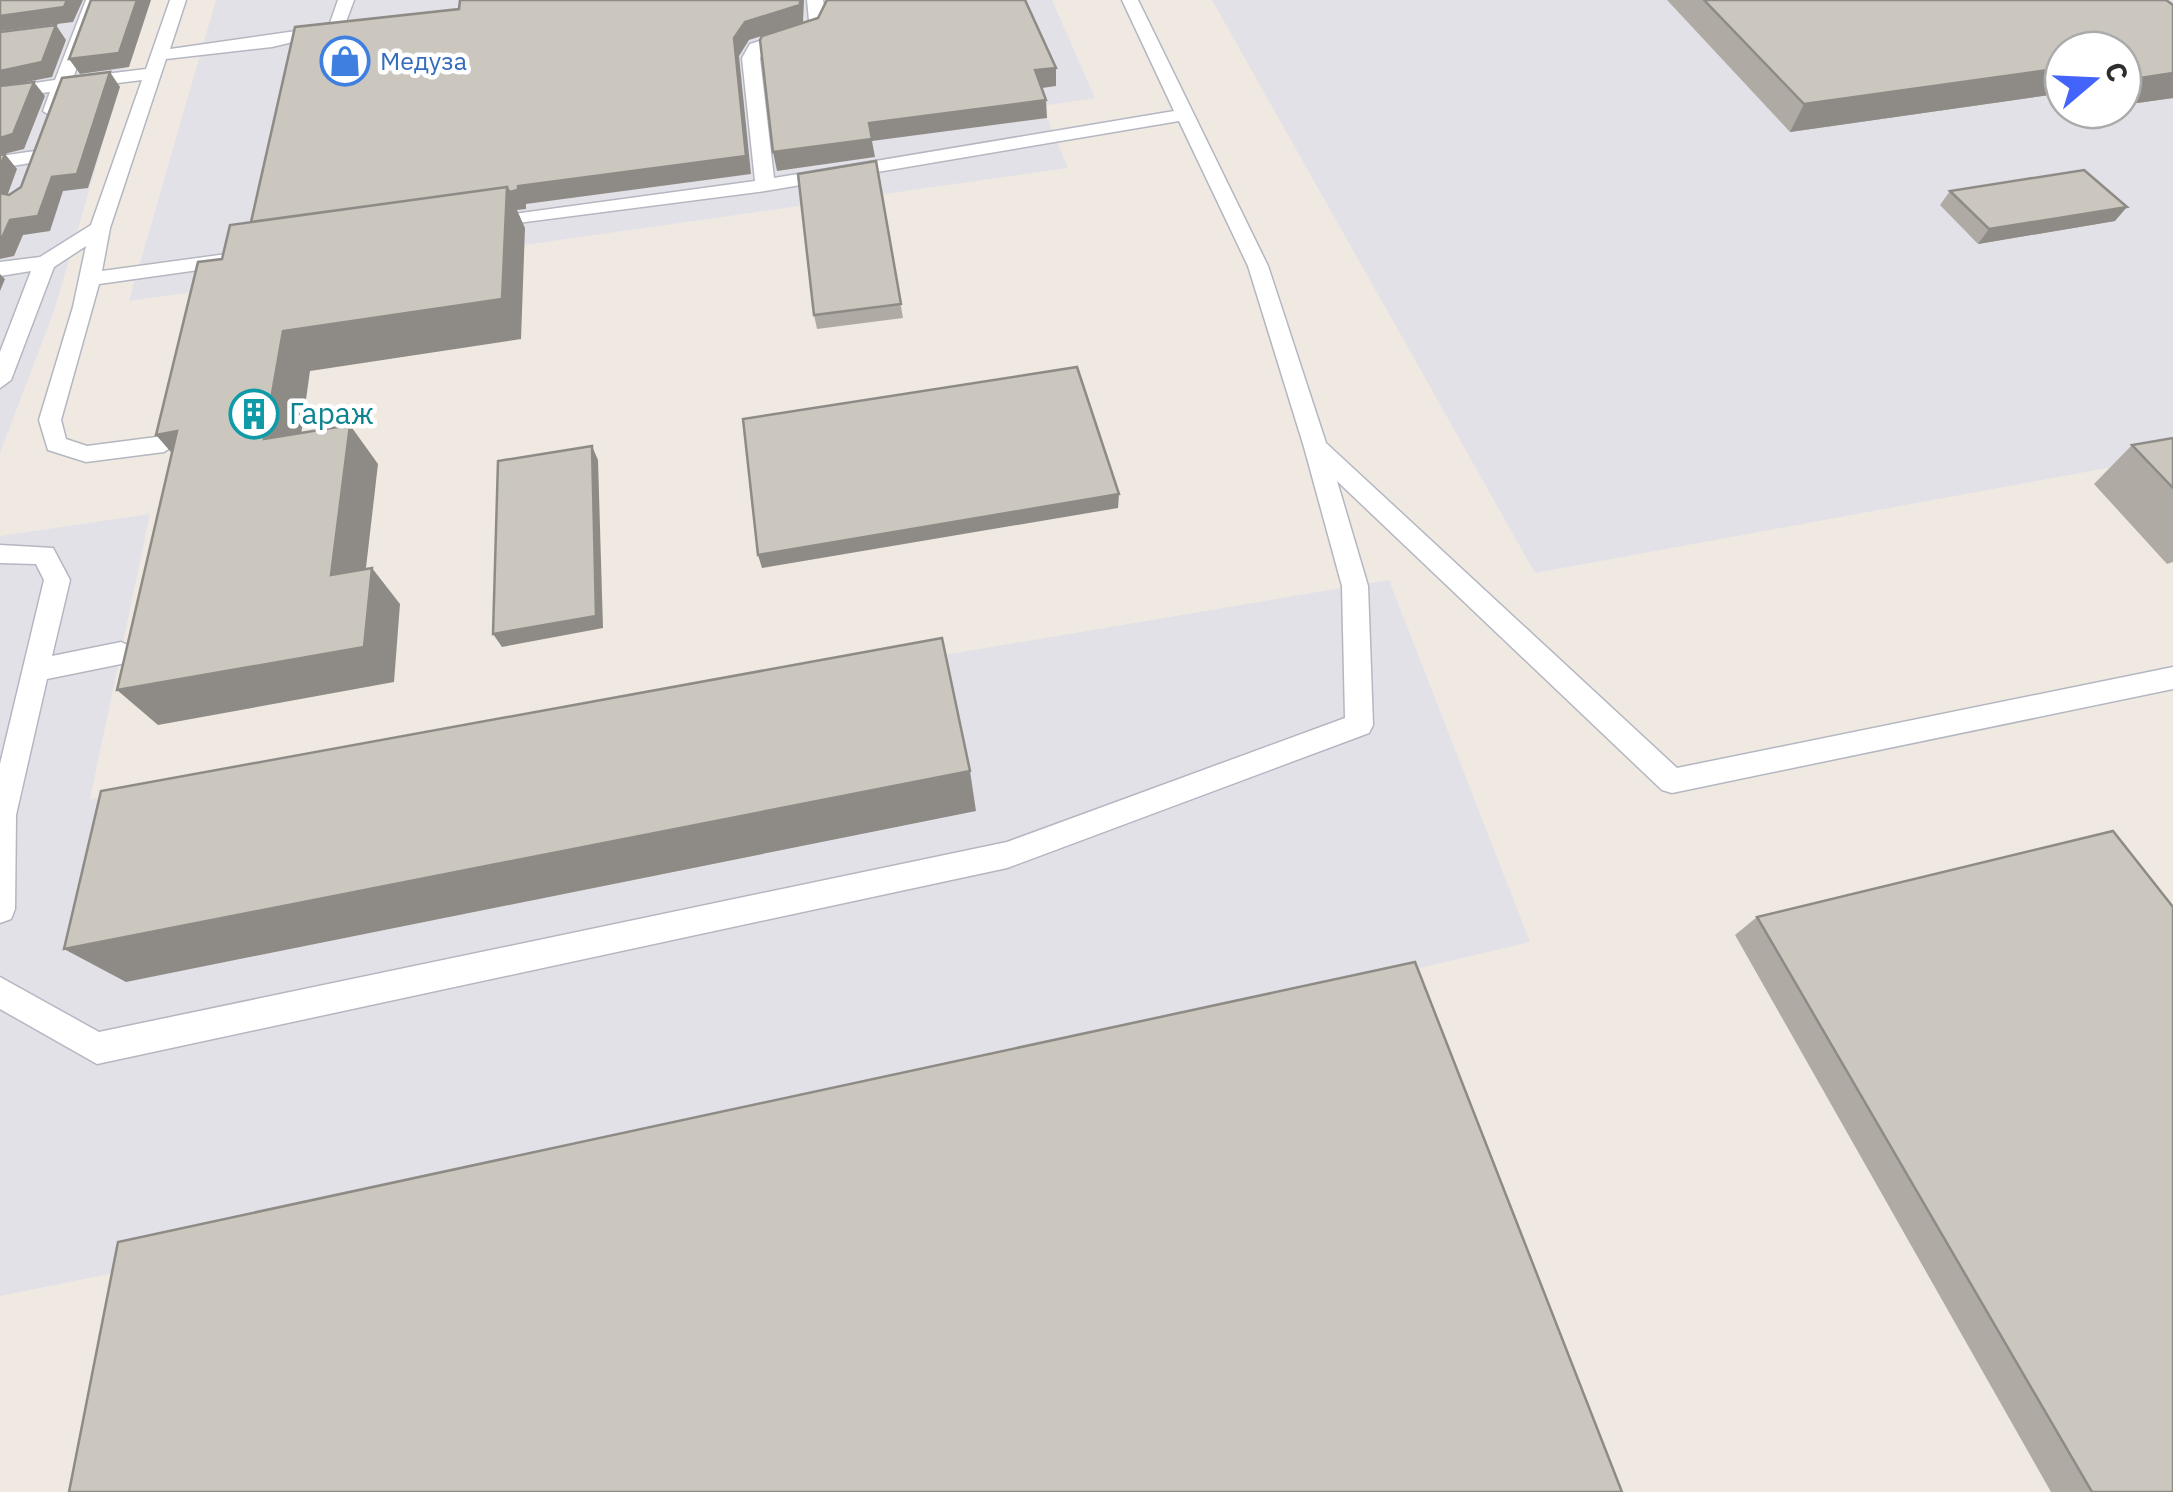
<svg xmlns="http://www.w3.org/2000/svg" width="2173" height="1492" viewBox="0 0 2173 1492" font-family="'IBM Plex Sans',sans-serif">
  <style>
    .industrial { fill: #e3e1e8; fill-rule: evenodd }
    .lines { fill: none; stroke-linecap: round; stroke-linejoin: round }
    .service-casing { stroke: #b4b7c1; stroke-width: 3 }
    .service { fill: #fff; fill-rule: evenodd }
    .wall { fill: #afaba4 }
    .shaded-wall { fill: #8e8b86 }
    .building { fill: #cbc7bf; stroke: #8e8b86; stroke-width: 2.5 }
    .labels { text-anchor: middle; stroke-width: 9; stroke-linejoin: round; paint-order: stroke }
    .far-shop-label { font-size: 25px; fill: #366cbe; stroke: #fff; text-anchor: start }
    .culture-label { font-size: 30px; fill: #0d838f; stroke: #fff; text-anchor: start }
  </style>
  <rect width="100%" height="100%" fill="#efe9e1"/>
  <!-- industrial -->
  <path class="industrial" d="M 0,0 L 151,0 L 120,84 L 54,311 L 0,453 Z
    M 216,0 L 1052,0 L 1095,98 L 1042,106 L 1068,168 L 129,301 Z
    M 1212,0 L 2173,0 L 2173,456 L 1535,573 ZM 2063,50 L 2123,50 L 2123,110 L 2063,110 Z
    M 150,514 L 90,799 L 1389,580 L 1530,942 L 184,1259 L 0,1296 L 0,536 Z"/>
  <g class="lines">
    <!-- service casing -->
    <g class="service-casing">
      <path id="service" d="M 86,0 L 102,0 L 73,78 L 146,69 L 170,0 L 186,0 L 170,49 L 310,29 L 330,23 L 338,0 L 354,0 L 343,30 L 272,47 L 166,59 L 110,228 L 102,271 L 234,253 L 244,259 L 234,265 L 99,284 L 61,420 L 66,439 L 87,446 L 164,436 L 176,444 L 164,452 L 86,462 L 48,450 L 39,420 L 73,307 L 86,246 L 54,267 L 11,380 L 0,388 L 0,352 L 31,271 L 0,276 L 0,262 L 40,257 L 91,225 L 142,80 L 69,89 L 61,111 L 52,117 L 43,111 L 50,92 L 0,98 L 0,88 L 55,80 Z
        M 807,0 L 823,0 L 827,20 L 818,34 L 763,51 L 760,58 L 774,178 L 1174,111 L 1122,0 L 1138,0 L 1268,266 L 1326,443 L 1677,768 L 2173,667 L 2173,689 L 1672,793 L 1662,790 L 1337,481 L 1368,586 L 1373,725 L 1369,733 L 1007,868 L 97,1064 L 0,1009 L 0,977 L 99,1032 L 1007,842 L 1345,718 L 1342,586 L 1304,447 L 1248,266 L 1179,121 L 765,191 L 478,228 L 478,220 L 485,218 L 755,181 L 742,58 L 750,44 L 806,26 L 809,20 Z
        M 35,151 L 42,153 L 42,161 L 0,168 L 0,156 Z
        M 0,545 L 53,548 L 70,580 L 52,656 L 121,642 L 130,646 L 134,653 L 130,660 L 121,664 L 47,679 L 16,815 L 15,909 L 11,919 L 0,923 L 0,764 L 44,580 L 36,564 L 0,563 Z"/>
    </g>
    <!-- service -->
    <use href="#service" class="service"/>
  </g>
  <!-- wall -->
  <path class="wall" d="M 1667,0 L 2166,0 L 2173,5 L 2173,98 L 2123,105 L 2123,50 L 2063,50 L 2063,93 L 1790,132 Z
    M 876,161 L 903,318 L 817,329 L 814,315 Z
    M 1950,191 L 2115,221 L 1978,244 L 1940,205 Z
    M 2173,438 L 2173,562 L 2167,564 L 2094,484 L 2132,445 Z
    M 1757,917 L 2173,1492 L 2051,1492 L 1735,935 Z"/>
  <!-- shaded-wall -->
  <path class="shaded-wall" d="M 67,0 L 83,0 L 73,22 L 0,31 L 0,16 Z
    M 137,0 L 151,0 L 129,67 L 80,74 L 69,59 Z
    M 800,0 L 804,0 L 803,23 L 749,40 L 739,56 L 751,174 L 526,204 L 526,209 L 517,210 L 525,228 L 521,339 L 310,371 L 295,478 L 264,439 L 262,245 L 518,186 L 734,38 L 745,22 Z
    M 56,25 L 66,40 L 52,77 L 0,87 L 0,71 Z
    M 1056,68 L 1056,86 L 1035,89 L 1035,70 Z
    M 2063,68 L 2063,93 L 1790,132 L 1804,104 Z
    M 110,72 L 120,87 L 88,188 L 63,191 L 50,231 L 23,235 L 14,256 L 0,259 L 0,242 L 10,220 L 52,177 Z
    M 2173,73 L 2173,98 L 2123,105 L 2123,100 L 2140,78 Z
    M 34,82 L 45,96 L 24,149 L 0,155 L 0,138 Z
    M 1046,100 L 1047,118 L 872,141 L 875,157 L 777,171 L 773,152 L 869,123 Z
    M 5,154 L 17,169 L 6,199 L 0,194 L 0,168 Z
    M 2127,207 L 2115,221 L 1978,244 L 1989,229 Z
    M 0,274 L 5,279 L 0,291 Z
    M 350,425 L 378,464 L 361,611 L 331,575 Z
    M 177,431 L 190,474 L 156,435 Z
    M 592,446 L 598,460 L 603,628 L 502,647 L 493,634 Z
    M 1119,494 L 1118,508 L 762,568 L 758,555 Z
    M 372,568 L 400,604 L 394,682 L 158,725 L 117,690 Z
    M 970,771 L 976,811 L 126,982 L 64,949 Z"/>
  <!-- building -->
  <path class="building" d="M 0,0 L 67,0 L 64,7 L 0,16 Z
    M 91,0 L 137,0 L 119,53 L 69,59 Z
    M 460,0 L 800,0 L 800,5 L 745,22 L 734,38 L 746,156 L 518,186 L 518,190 L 509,192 L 507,187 L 251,222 L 295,27 L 459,9 Z
    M 827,0 L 1025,0 L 1056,68 L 1035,70 L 1046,100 L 869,123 L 872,139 L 773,152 L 760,40 L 762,36 L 818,18 Z
    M 1704,0 L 2166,0 L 2173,5 L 2173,73 L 2140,78 L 2123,65 L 2123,50 L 2063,50 L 2063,68 L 1804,104 Z
    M 56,25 L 42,62 L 0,71 L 0,32 Z
    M 110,72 L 77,174 L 52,177 L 38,216 L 10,220 L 0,242 L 0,193 L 9,195 L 21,187 L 62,78 Z
    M 34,82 L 13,134 L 0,138 L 0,86 Z
    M 5,154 L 0,168 L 0,155 Z
    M 876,161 L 901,304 L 814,315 L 798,174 Z
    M 2084,170 L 2127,207 L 1989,229 L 1950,191 Z
    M 507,187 L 502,299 L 283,331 L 264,439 L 350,425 L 331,575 L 372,568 L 364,647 L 117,690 L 177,431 L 156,435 L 198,262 L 222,259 L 230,225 Z
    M 1077,367 L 1119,494 L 758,555 L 743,419 Z
    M 2173,438 L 2173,488 L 2132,445 Z
    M 592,446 L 596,616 L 493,634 L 498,461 Z
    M 942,638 L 970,771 L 64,949 L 101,791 Z
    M 2113,831 L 2173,907 L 2173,1492 L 2092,1492 L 1757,917 Z
    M 1415,962 L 1622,1492 L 69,1492 L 118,1242 Z"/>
  <!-- icons -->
  <defs>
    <g id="shop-ring" transform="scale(2.5)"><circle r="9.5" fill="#fff" stroke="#3f7fe0" stroke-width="1.5"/><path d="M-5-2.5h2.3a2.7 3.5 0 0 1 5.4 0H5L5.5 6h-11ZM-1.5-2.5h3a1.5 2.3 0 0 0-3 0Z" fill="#3f7fe0"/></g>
    <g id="building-ring" transform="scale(2.5)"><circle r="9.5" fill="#fff" stroke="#0f9aa8" stroke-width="1.5"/><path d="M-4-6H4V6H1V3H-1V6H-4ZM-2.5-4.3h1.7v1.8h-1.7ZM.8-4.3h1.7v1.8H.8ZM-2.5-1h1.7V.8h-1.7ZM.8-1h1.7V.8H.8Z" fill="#0f9aa8"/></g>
  </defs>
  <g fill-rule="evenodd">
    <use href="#shop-ring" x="345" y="61"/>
    <use href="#building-ring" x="254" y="414"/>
  </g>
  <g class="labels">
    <!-- far-shop labels -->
    <g class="far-shop-label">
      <text x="380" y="70">Медуза</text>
    </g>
    <!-- culture labels -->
    <g class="culture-label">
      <text x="289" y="424">Гараж</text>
    </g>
  </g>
  <!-- north arrow -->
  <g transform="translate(2093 80) rotate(71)"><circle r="48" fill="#ffffff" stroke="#ababab" stroke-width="2.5"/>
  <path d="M0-8L18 38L0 25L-18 38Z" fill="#4264fb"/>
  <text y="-15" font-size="28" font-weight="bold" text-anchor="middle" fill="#2e2e2e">С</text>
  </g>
</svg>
